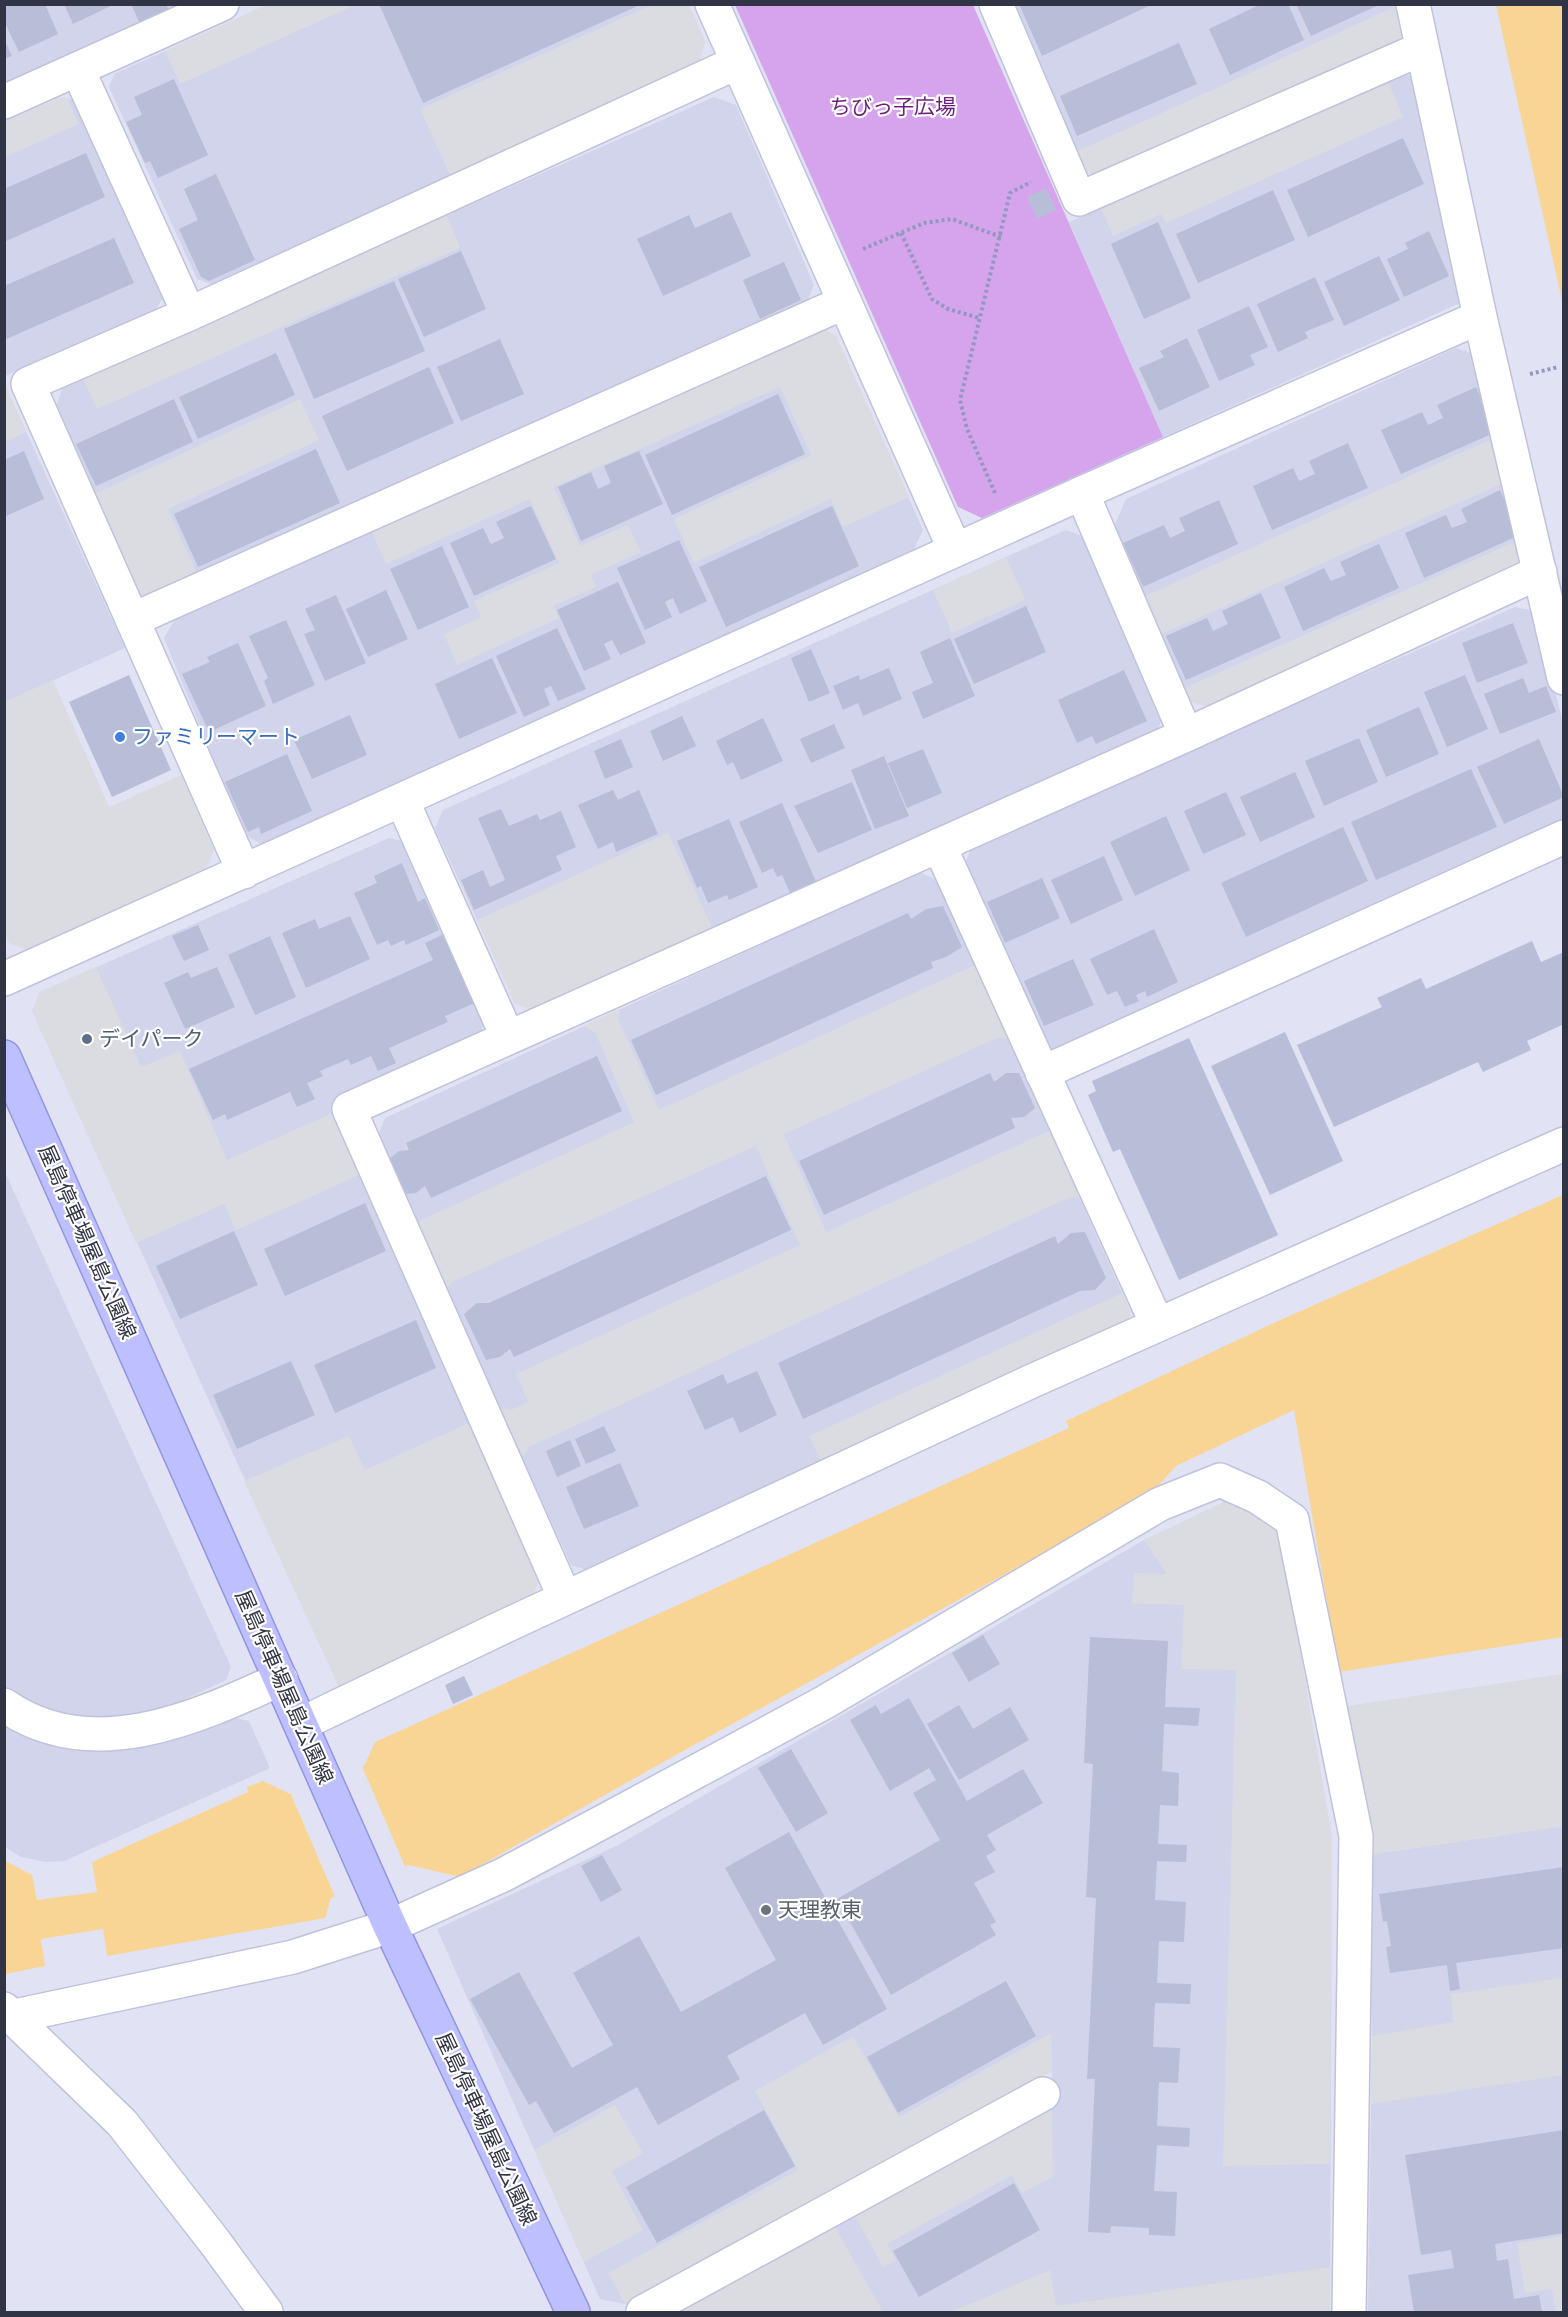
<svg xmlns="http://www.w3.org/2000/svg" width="1568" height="2317" viewBox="0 0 1568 2317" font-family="'Varela Round','Noto Sans JP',sans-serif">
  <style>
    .residential { fill: #d2d4eb }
    .green { fill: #d6a4ec }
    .parking { fill: #dadce2 }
    .water { fill: #f8d594 }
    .pier { fill: #e1e2f3 }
    .building { fill: #b8bdd8 }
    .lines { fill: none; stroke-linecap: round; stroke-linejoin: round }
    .street-casing { stroke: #c0c2dd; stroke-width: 36 }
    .secondary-casing { stroke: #9294e5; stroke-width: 36 }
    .path { stroke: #9298c2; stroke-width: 4; stroke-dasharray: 3 3; stroke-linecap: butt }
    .street { stroke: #fff; stroke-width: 33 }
    .secondary { stroke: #bebfff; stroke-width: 33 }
    .shop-dot { fill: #3f7fe0; stroke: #fff; stroke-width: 2 }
    .service-dot { fill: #5c6f8a; stroke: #fff; stroke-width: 2 }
    .worship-dot { fill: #6b7280; stroke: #fff; stroke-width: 2 }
    .labels { text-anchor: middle; stroke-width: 4.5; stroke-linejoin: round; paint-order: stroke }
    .park-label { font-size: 21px; fill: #6e1f7b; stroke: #fff }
    .shop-label { font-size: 21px; fill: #366cbe; stroke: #fff; text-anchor: start }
    .service-label { font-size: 21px; fill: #4e5e75; stroke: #fff; text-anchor: start }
    .street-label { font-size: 21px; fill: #313444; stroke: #fff }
    .worship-label { font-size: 21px; fill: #5b616d; stroke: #fff; text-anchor: start }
  </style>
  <rect width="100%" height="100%" fill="#e1e2f3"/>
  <!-- residential -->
  <path class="residential" d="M 5,4 L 191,5 L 5,89 Z
    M 268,5 L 689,5 L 705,42 L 698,66 L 211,284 L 197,279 L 109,87 L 114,74 Z
    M 1014,5 L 1404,5 L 1084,171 Z
    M 1400,74 L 1419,77 L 1460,303 L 1163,437 L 1069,222 Z
    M 62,97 L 79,101 L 164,295 L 156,310 L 5,376 L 4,122 Z
    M 714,97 L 736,105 L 814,285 L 806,304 L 152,600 L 134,592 L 55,411 L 63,385 Z
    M 824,329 L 836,336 L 923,530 L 914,549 L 261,844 L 244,834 L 164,638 L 175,619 Z
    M 1456,348 L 1480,356 L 1521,539 L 1191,702 L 1113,529 L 1126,499 Z
    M 4,383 L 125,648 L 5,702 L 4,702 Z
    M 1066,530 L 1089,539 L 1165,716 L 1154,734 L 714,932 L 515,1003 L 435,828 L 443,810 Z
    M 1515,607 L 1535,611 L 1563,723 L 1563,824 L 1065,1054 L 1047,1049 L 965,864 L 972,847 Z
    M 389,838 L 408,842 L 486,1018 L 479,1037 L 331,1104 L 471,1422 L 441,1640 L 339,1687 L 32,1011 L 40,992 Z
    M 918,872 L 937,880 L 1131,1313 L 593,1572 L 571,1565 L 377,1138 L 385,1118 Z
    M 4,1170 L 231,1667 L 226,1680 L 167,1708 L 89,1724 L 31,1705 L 5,1687 Z
    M 1231,1499 L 1332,1837 L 1330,2312 L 679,2312 L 1052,2109 L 1052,2071 L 625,2304 L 600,2299 L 437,1929 L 618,1845 L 1144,1540 Z
    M 231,1717 L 249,1721 L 270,1768 L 64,1861 L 46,1862 L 21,1857 L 5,1847 L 5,1723 L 13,1729 L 49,1743 Z
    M 1563,1826 L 1563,2312 L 1368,2312 L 1372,2036 L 1368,1855 Z"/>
  <!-- green -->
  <path class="green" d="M 735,5 L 973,5 L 1163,437 L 982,518 L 958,507 Z"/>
  <!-- parking -->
  <path class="parking" d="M 268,4 L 355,5 L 180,84 L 165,51 Z
    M 651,5 L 689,5 L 705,42 L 698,66 L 451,177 L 420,109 Z
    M 1399,5 L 1409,27 L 1400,43 L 1099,178 L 1085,171 L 1076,152 Z
    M 1387,80 L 1403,117 L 1166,223 L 1161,214 L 1113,236 L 1101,208 Z
    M 62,97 L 67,98 L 79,124 L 5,157 L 5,122 Z
    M 446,214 L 460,248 L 97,409 L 82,376 Z
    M 824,329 L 836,336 L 909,497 L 843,527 L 831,499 L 694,563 L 674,519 L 811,455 L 780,387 L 554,487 L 580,546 L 628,525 L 641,552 L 591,575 L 596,587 L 553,606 L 559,618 L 457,665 L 444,634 L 481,617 L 474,601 L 559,563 L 530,499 L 386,564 L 372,532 Z
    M 5,383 L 26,432 L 5,442 L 4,442 Z
    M 300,399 L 319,440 L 168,509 L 199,579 L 152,600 L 134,592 L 92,495 Z
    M 1498,436 L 1508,481 L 1160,635 L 1143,597 Z
    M 1521,539 L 1525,556 L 1515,576 L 1212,709 L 1191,702 L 1184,688 Z
    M 1006,557 L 1025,600 L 952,633 L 933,590 Z
    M 53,680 L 109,807 L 181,775 L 214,850 L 206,869 L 27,950 L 9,943 L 5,933 L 5,702 Z
    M 668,833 L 714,932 L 537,1013 L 515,1003 L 477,920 Z
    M 975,965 L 1008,1038 L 997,1038 L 784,1134 L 826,1232 L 1049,1131 L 1079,1198 L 1070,1197 L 529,1447 L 523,1457 L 500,1408 L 511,1410 L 528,1402 L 516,1374 L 800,1245 L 756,1146 L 452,1282 L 446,1289 L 415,1223 L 634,1122 L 595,1032 L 583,1026 L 620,1009 L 618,1019 L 659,1110 Z
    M 96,967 L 141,1067 L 180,1051 L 227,1160 L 335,1112 L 362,1174 L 236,1230 L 224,1204 L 136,1243 L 32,1011 L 40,992 Z
    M 1122,1293 L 1131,1313 L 1126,1325 L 823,1466 L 809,1436 Z
    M 471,1422 L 541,1577 L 530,1602 L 339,1687 L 244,1481 L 349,1436 L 365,1470 Z
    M 1231,1499 L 1279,1528 L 1332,1837 L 1330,2164 L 1223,2166 L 1236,1670 L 1181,1669 L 1184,1605 L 1132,1603 L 1134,1573 L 1167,1574 L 1144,1540 Z
    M 1563,1674 L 1563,1826 L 1368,1855 L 1347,1706 Z
    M 1563,1978 L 1563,2075 L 1371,2104 L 1372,2036 L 1453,2022 L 1451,1994 Z
    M 1051,2033 L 1052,2071 L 625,2304 L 608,2273 L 798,2170 L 755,2091 L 853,2036 L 899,2117 Z
    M 615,2105 L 643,2153 L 612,2171 L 643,2230 L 584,2262 L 534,2150 Z
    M 1052,2109 L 1053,2177 L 1022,2193 L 1012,2175 L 887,2244 L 896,2260 L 883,2267 L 855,2216 Z
    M 835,2227 L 883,2312 L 679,2312 L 810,2241 Z
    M 1563,2236 L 1563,2312 L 1556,2312 L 1552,2289 L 1525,2293 L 1517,2243 Z
    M 1330,2267 L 1330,2312 L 951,2312 L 1050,2270 L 1056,2306 Z"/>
  <!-- water -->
  <path class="water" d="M 1496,5 L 1563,5 L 1563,305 Z
    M 1563,1195 L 1563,1637 L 1339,1672 L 1294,1410 L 1176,1466 L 1151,1494 L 663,1762 L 460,1877 L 409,1865 L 331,1898 L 325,1918 L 107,1956 L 103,1929 L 41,1939 L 45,1966 L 5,1974 L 5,1861 L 32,1875 L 37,1900 L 97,1892 L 92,1862 L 248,1792 L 247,1787 L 263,1781 L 290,1794 L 364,1766 L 375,1742 L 1069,1428 L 1066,1421 L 1278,1321 Z"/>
  <!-- pier -->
  <path class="pier" d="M 361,1764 L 406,1869 L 336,1899 L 289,1790 Z"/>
  <!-- building -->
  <path class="building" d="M 4,4 L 45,4 L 58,34 L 19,52 L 4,21 Z
    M 64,4 L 115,4 L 73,24 Z
    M 131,4 L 166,4 L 170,13 L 141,26 Z
    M 379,4 L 642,4 L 423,103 Z
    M 1019,4 L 1153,4 L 1042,56 Z
    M 1261,4 L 1288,4 L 1304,40 L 1230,75 L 1209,29 Z
    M 1296,4 L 1381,4 L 1311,36 Z
    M 4,39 L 12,56 L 4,59 Z
    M 1179,43 L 1197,84 L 1077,136 L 1060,96 Z
    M 174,79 L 208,155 L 158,178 L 150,161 L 145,163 L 126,122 L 142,115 L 134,97 Z
    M 1403,138 L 1424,184 L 1308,237 L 1287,190 Z
    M 86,153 L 105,197 L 4,242 L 4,189 Z
    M 216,174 L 255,260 L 209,281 L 201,277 L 179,229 L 198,220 L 184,189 Z
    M 1046,188 L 1056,210 L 1037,219 L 1027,197 Z
    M 1273,190 L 1295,240 L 1198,283 L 1176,234 Z
    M 731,212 L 751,256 L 663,296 L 637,239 L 689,215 L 695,228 Z
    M 1158,222 L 1191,298 L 1144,319 L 1111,244 Z
    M 1429,231 L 1449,276 L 1404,297 L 1387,259 L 1408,249 L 1405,243 Z
    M 114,238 L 134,283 L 4,340 L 4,286 Z
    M 461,251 L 486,309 L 424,337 L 398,279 Z
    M 1379,256 L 1400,300 L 1344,326 L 1324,282 Z
    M 784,262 L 801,300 L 760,319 L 743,280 Z
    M 1315,277 L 1334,320 L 1305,332 L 1308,338 L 1278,352 L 1257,304 Z
    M 394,281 L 425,351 L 314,399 L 284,329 Z
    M 1249,306 L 1268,347 L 1250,355 L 1255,365 L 1219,381 L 1197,330 Z
    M 1187,338 L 1210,387 L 1159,411 L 1139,368 L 1164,357 L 1160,351 Z
    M 500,339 L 524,394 L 461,421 L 437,367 Z
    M 276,353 L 295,395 L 198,439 L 179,397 Z
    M 429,367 L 454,423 L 347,471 L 322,416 Z
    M 1476,387 L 1496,432 L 1401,474 L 1381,430 L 1422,412 L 1428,425 L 1443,418 L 1437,405 Z
    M 778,394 L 805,454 L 672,515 L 645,455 Z
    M 174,399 L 193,442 L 96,486 L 76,444 Z
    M 1348,443 L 1368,488 L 1272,530 L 1253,486 L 1293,468 L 1299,481 L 1315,474 L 1309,461 Z
    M 316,449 L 340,503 L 198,567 L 174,514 Z
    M 24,451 L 44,499 L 4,517 L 4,460 Z
    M 639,451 L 663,504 L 581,541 L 558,487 L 591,472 L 598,489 L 611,483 L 604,466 Z
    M 1500,490 L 1520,535 L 1424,578 L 1405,533 L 1446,515 L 1452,528 L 1467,522 L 1461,509 Z
    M 1219,500 L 1238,544 L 1143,587 L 1123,543 L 1164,525 L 1170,538 L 1185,531 L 1179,518 Z
    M 531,506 L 556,559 L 474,596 L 450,543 L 483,528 L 491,544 L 504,538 L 496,522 Z
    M 832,506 L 859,566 L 726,627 L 699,567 Z
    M 679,540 L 707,601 L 680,614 L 673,598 L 665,602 L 672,617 L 645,630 L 617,568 Z
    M 1379,544 L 1399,588 L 1303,631 L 1284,587 L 1324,568 L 1331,581 L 1346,575 L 1340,562 Z
    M 442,546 L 469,607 L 418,630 L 390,569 Z
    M 618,582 L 646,643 L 620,655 L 612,640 L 604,644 L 611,659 L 584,671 L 557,610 Z
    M 386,590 L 408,639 L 368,657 L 346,609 Z
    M 1261,593 L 1281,638 L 1186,680 L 1166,636 L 1207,618 L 1213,631 L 1228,624 L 1222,611 Z
    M 336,595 L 366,663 L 325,681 L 304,634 L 315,630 L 305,609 Z
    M 1026,606 L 1046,652 L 974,684 L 954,639 Z
    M 286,620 L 315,685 L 273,704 L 264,681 L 268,678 L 249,636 Z
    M 1513,623 L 1528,663 L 1477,683 L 1462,643 Z
    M 557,628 L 586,689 L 558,701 L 551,686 L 544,689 L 550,705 L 524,717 L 496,656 Z
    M 950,638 L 975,696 L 923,719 L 912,692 L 933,683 L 920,652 Z
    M 238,643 L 266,706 L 209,732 L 182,674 L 210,662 L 207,657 Z
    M 811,649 L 830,693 L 809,702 L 791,658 Z
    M 492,658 L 517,713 L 459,739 L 435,684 Z
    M 889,668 L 902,699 L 863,716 L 858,703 L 843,710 L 833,686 L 859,675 L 860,680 Z
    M 1124,670 L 1147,721 L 1096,744 L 1092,736 L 1077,743 L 1058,700 Z
    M 129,675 L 171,770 L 112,797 L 69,702 Z
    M 1465,675 L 1488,729 L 1447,747 L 1424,692 Z
    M 1523,678 L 1529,693 L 1546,686 L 1556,712 L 1500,734 L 1484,694 Z
    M 1419,707 L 1439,754 L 1386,777 L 1366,730 Z
    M 350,715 L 367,755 L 312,779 L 294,740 Z
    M 682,716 L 696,746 L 663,761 L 650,731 Z
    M 763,718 L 783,761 L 741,780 L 733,762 L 727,765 L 716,741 Z
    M 834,724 L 845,748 L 811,763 L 800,739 Z
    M 1359,738 L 1378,782 L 1324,806 L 1305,761 Z
    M 621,739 L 633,767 L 605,779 L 594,751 Z
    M 1539,739 L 1564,797 L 1504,824 L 1477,767 Z
    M 923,749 L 942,793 L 907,808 L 888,763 Z
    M 287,754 L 312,811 L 261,834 L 259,827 L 248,832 L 225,782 Z
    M 884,756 L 909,816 L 875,829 L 851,770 Z
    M 1471,769 L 1497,827 L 1376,880 L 1351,822 Z
    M 1295,772 L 1315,817 L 1260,842 L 1240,797 Z
    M 852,782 L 872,830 L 818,853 L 794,806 Z
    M 613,790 L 618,800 L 639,790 L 658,834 L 616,852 L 613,842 L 598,849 L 578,805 Z
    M 1226,792 L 1246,835 L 1203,854 L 1184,811 Z
    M 782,803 L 816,882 L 790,893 L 782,875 L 777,877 L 773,868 L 762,873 L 739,822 Z
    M 501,809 L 509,826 L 537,814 L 540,820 L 561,811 L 576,847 L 556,856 L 562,870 L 474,910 L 461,880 L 483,870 L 490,887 L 505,880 L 478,818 Z
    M 1166,816 L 1190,870 L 1135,896 L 1110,842 Z
    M 729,819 L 758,887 L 729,900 L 727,895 L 708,903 L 701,886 L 697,888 L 677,841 Z
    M 1343,827 L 1368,881 L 1246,937 L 1221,883 Z
    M 1104,856 L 1123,900 L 1071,924 L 1051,880 Z
    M 402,863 L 418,902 L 425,898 L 439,930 L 406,945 L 404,940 L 391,946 L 388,940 L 377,945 L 354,893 L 377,883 L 374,876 Z
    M 1042,878 L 1060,918 L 1005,943 L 987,902 Z
    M 943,906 L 962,947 L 946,957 L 931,962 L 933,968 L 656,1095 L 631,1040 L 908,913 L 911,919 L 926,909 Z
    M 350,916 L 370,959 L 306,988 L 282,933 L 315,919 L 319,929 Z
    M 198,925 L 209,950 L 184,961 L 172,936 Z
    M 1154,929 L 1178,982 L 1147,997 L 1145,991 L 1136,995 L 1139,1001 L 1125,1007 L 1117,991 L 1107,995 L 1090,959 Z
    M 444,934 L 475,1003 L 445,1016 L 448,1022 L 389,1048 L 396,1063 L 378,1071 L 371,1056 L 351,1065 L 348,1059 L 320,1071 L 323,1076 L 307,1083 L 315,1099 L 297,1107 L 290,1092 L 227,1120 L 225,1114 L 213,1120 L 189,1069 L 433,960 L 425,943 Z
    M 270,936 L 296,997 L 255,1015 L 228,955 Z
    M 1532,941 L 1541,962 L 1564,952 L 1564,1024 L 1527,1041 L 1531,1050 L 1483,1072 L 1478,1062 L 1334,1127 L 1297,1045 L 1382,1007 L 1377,998 L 1421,978 L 1426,989 Z
    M 1073,959 L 1094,1005 L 1044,1026 L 1024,981 Z
    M 217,967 L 235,1007 L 185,1029 L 164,983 L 188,972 L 191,978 Z
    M 1285,1032 L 1343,1161 L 1270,1195 L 1211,1066 Z
    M 1189,1038 L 1278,1235 L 1179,1280 L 1120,1149 L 1113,1152 L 1088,1095 L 1096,1091 L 1092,1081 Z
    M 597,1056 L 622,1111 L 431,1198 L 425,1186 L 416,1193 L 406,1194 L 390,1158 L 399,1151 L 409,1150 L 406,1143 Z
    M 990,1073 L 994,1082 L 1006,1073 L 1019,1073 L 1035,1108 L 1024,1117 L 1011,1118 L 1015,1128 L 824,1215 L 799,1161 Z
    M 766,1176 L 791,1230 L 514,1357 L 510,1349 L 500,1357 L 486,1360 L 464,1314 L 477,1303 L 489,1303 Z
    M 365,1203 L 386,1251 L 285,1296 L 264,1249 Z
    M 234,1231 L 258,1285 L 180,1319 L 156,1266 Z
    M 1085,1232 L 1106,1278 L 1095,1290 L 1080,1291 L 803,1419 L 778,1363 L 1055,1236 L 1058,1244 L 1071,1233 Z
    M 416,1320 L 436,1368 L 335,1413 L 314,1365 Z
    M 291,1361 L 315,1415 L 237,1449 L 213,1395 Z
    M 757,1371 L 777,1415 L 740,1433 L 733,1417 L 705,1430 L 687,1391 L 723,1374 L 727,1384 Z
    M 604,1426 L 616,1451 L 586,1464 L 575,1439 Z
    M 570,1440 L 581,1466 L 557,1477 L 546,1451 Z
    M 620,1463 L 639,1506 L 584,1529 L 566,1487 Z
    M 983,1635 L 1000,1664 L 969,1682 L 952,1653 Z
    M 1090,1637 L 1168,1641 L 1165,1707 L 1200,1708 L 1198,1726 L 1164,1724 L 1162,1771 L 1179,1773 L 1178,1806 L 1160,1805 L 1158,1844 L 1187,1845 L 1186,1862 L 1157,1861 L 1155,1900 L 1186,1902 L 1184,1942 L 1159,1941 L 1157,1983 L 1191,1984 L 1190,2004 L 1155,2003 L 1153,2047 L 1180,2048 L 1178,2083 L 1159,2082 L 1157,2126 L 1190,2128 L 1189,2147 L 1157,2145 L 1154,2191 L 1177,2192 L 1175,2236 L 1149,2235 L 1149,2228 L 1111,2226 L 1110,2233 L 1088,2232 L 1095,2079 L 1087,2079 L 1096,1898 L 1086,1897 L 1093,1764 L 1084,1763 Z
    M 464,1676 L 473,1695 L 453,1704 L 445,1685 Z
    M 909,1698 L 967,1801 L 1023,1769 L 1043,1803 L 987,1835 L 996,1850 L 986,1856 L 995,1872 L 974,1883 L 996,1922 L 990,1925 L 996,1935 L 891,1995 L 837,1899 L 940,1840 L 913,1793 L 936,1780 L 929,1768 L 890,1791 L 850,1720 L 876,1705 L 881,1714 Z
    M 959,1705 L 973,1729 L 1010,1707 L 1029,1740 L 959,1780 L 927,1724 Z
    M 791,1749 L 828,1813 L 796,1832 L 758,1768 Z
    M 789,1832 L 887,2009 L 823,2045 L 805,2013 L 727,2056 L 740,2079 L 658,2125 L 637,2087 L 554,2133 L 536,2101 L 529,2105 L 470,1999 L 519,1972 L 572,2068 L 613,2045 L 573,1973 L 639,1936 L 681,2012 L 776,1960 L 725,1868 Z
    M 602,1855 L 622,1890 L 601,1902 L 581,1866 Z
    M 1564,1867 L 1564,1948 L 1456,1963 L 1460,1989 L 1450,1991 L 1447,1965 L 1390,1973 L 1386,1947 L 1391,1946 L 1387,1921 L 1383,1922 L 1379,1894 Z
    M 1006,1981 L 1036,2036 L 898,2113 L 867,2057 Z
    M 764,2110 L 795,2166 L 657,2243 L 626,2187 Z
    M 1564,2130 L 1564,2233 L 1495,2244 L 1497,2261 L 1508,2259 L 1514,2299 L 1539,2295 L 1542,2312 L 1414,2312 L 1408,2275 L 1454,2268 L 1451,2250 L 1421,2255 L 1405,2155 Z
    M 1014,2183 L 1040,2230 L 919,2297 L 893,2251 Z"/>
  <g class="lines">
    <!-- street casing -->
    <g class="street-casing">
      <path id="street" d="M 712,4 L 955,550
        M 996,4 L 1079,199 L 1421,49
        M 1413,4 L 1480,317 L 1564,678
        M 78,70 L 189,314
        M 4,102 L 222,4
        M 1082,493 L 1186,735
        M 134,619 L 845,302
        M 402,800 L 508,1038
        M 939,845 L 1157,1324
        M 244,872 L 28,384 L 189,314 L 738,62
        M 4,979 L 1082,493 L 1480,317
        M 1042,1073 L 1564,837
        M 565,1598 L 349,1109 L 1186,735 L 1540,572
        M 4,1705 C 91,1766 196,1718 281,1679
        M 301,1724 L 501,1628 L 1032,1381 L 1564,1144
        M 4,2009 L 122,2123 L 214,2241 L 266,2312
        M 15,2016 L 293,1957 L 390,1926 L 503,1875 L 608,1819 L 825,1702 L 1160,1504 L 1220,1480 L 1258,1497 L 1292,1520 L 1356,1836 L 1349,2312
        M 643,2312 L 1043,2094"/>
    </g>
    <!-- secondary casing -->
    <g class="secondary-casing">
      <path id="secondary" d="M 4,1057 L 390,1926 L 573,2312"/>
    </g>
    <!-- path -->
    <path class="path" d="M 901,233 L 932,299 L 948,309 L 979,318
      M 863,249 L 924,223 L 952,219 L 1001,237
      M 1530,374 L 1558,367
      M 995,493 L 967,429 L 960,400 L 1010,193 L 1031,182"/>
    <!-- street -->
    <use href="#street" class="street"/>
    <!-- secondary -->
    <use href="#secondary" class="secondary"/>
  </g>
  <!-- markers -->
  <circle class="shop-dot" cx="120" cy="737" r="6"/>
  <circle class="service-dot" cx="87" cy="1039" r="6"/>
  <circle class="worship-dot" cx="766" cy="1910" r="6"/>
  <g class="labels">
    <!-- park labels -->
    <g class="park-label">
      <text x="893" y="114">ちびっ子広場</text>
    </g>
    <!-- shop labels -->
    <g class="shop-label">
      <text x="132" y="744">ファミリーマート</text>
    </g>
    <!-- service labels -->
    <g class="service-label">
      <text x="99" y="1046">デイパーク</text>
    </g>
    <!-- street labels -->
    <g class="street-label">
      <text transform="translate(87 1242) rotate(66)" y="7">屋島停車場屋島公園線</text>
      <text transform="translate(284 1687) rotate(66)" y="7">屋島停車場屋島公園線</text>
      <text transform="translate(486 2129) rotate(65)" y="7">屋島停車場屋島公園線</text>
    </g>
    <!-- worship labels -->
    <g class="worship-label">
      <text x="778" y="1917">天理教東</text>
    </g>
  </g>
  <!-- border -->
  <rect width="1568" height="2317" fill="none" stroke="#313444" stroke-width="12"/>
</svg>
